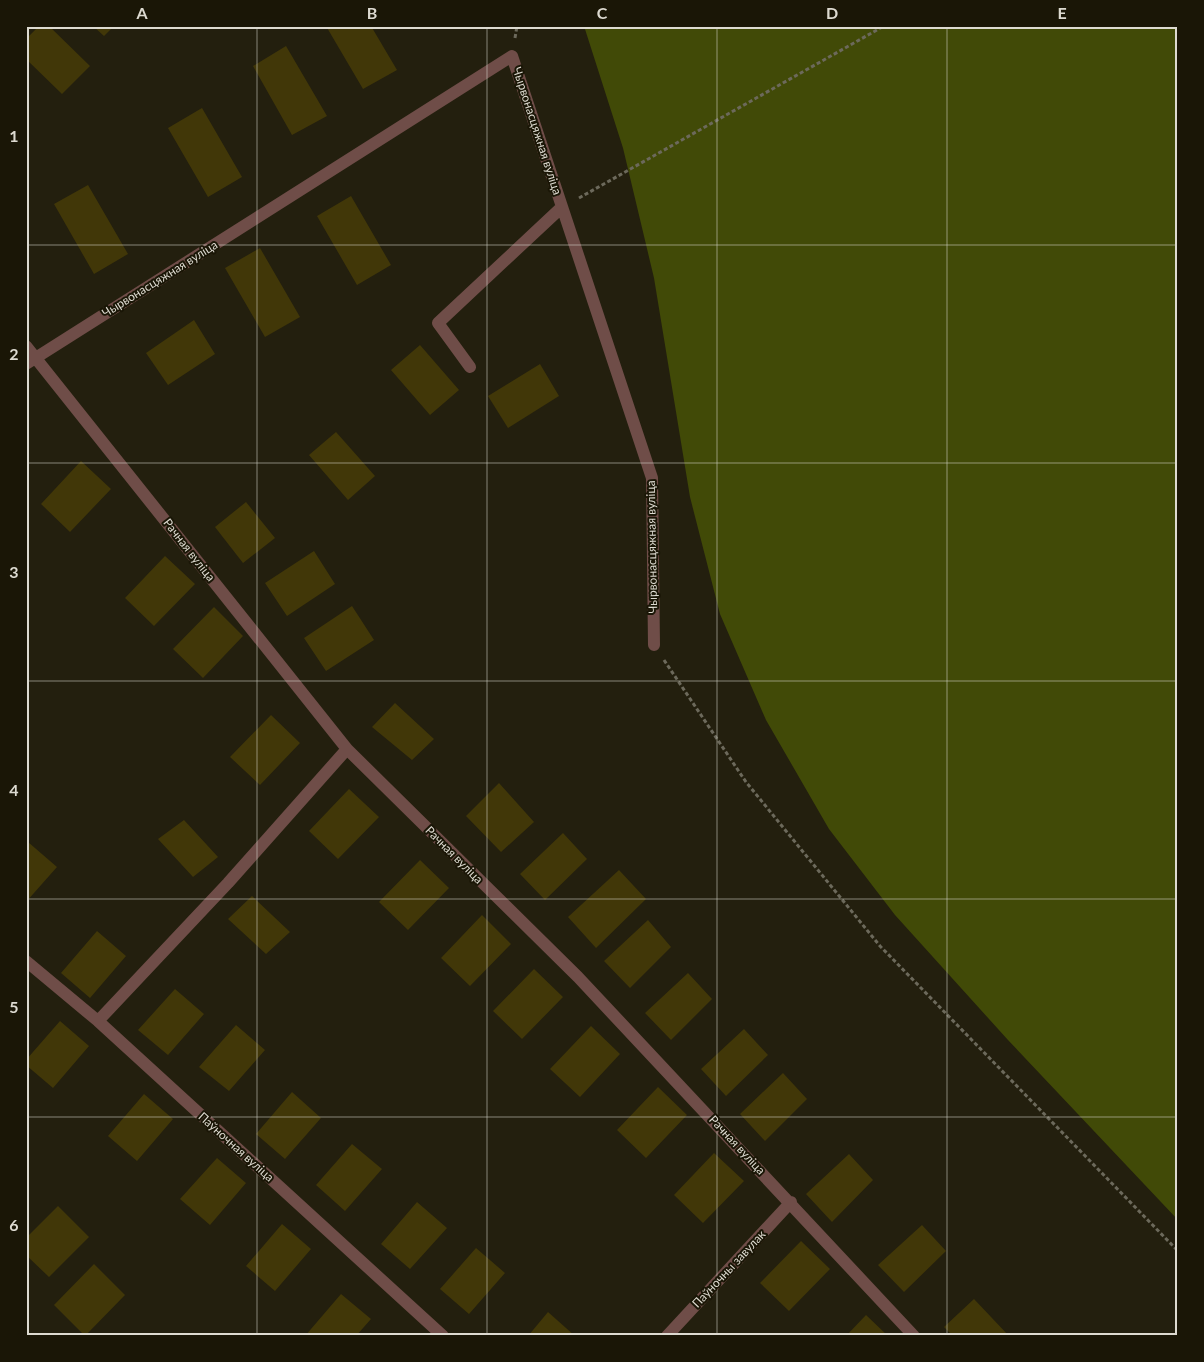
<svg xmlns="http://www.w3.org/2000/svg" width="1204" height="1362" viewBox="0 0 1204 1362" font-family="Lato,sans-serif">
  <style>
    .green { fill: #414a07 }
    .building { fill: #413708 }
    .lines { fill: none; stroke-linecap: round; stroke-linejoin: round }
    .path { stroke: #6c695b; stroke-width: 3; stroke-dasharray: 4 2.5; stroke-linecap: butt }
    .street { stroke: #6f4d48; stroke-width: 12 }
    .grid { fill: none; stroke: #dddad0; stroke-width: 1; stroke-opacity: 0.55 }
    .labels { text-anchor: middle; stroke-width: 4; stroke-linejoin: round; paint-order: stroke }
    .street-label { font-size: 12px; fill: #dddad0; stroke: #1a1606 }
    .neatline { fill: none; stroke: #dddad0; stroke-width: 2 }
    .grid-label { font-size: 16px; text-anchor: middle; font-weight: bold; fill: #dddad0 }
  </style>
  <rect width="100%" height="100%" fill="#231f0e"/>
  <!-- green -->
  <path class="green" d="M 584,26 L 1178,26 L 1178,1220 L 1008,1040 L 895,915 L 829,829 L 766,720 L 720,614 L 690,497 L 654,278 L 623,148 Z"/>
  <!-- building -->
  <path class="building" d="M 39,26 L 49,26 L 90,66 L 62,94 L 26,59 L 26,39 Z
    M 93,26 L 114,26 L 104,36 Z
    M 326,26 L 371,26 L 397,70 L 363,89 Z
    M 286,46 L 327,116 L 292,135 L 253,66 Z
    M 202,108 L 242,177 L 208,197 L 168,128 Z
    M 88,185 L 128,254 L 94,274 L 54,204 Z
    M 351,196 L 391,265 L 357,285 L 317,216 Z
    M 260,248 L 300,317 L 265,337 L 225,268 Z
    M 194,320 L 215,354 L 168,385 L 146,353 Z
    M 420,345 L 459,390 L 430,415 L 391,370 Z
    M 540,364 L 559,396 L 508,428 L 488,396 Z
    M 336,432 L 375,476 L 348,500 L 309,455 Z
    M 81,461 L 111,489 L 70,532 L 41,504 Z
    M 246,502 L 275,538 L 243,563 L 215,527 Z
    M 314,551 L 335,584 L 287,616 L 265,583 Z
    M 165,556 L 195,584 L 154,626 L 125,598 Z
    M 352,606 L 374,640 L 326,671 L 304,638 Z
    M 214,607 L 243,636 L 203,678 L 173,649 Z
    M 395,703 L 434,739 L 412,760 L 372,727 Z
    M 271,715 L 300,743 L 260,785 L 230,757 Z
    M 499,783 L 534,822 L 501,852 L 466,816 Z
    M 349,789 L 379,817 L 338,859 L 309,831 Z
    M 184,820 L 218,857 L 193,877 L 158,839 Z
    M 563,833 L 587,859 L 545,900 L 520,874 Z
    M 28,842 L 57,867 L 26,902 L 26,844 Z
    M 420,860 L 449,888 L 408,930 L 379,902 Z
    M 619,870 L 646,899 L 596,948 L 568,917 Z
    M 252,896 L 290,932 L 266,954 L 228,919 Z
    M 482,915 L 511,944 L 470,986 L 441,958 Z
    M 648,920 L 671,947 L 630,988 L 604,961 Z
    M 97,931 L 126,956 L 90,998 L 61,973 Z
    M 534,969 L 563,997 L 522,1039 L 493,1011 Z
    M 688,973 L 712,999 L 671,1040 L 645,1013 Z
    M 175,989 L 204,1014 L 168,1055 L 138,1030 Z
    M 60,1021 L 89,1046 L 53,1088 L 26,1065 L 26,1060 Z
    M 236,1025 L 265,1050 L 229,1091 L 199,1067 Z
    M 591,1026 L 620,1054 L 580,1097 L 550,1069 Z
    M 744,1029 L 768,1055 L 726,1096 L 701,1069 Z
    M 783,1073 L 807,1099 L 765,1141 L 740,1114 Z
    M 658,1087 L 687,1115 L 646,1158 L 617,1130 Z
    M 292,1092 L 321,1118 L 285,1159 L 256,1134 Z
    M 144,1094 L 173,1119 L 137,1161 L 108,1136 Z
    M 352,1144 L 382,1169 L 345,1211 L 316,1185 Z
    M 714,1153 L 744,1181 L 703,1223 L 674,1195 Z
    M 849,1154 L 873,1180 L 832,1222 L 806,1194 Z
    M 217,1158 L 246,1183 L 210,1225 L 180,1199 Z
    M 417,1202 L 447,1228 L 410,1269 L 381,1244 Z
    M 58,1206 L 89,1237 L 49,1277 L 26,1255 L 26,1238 Z
    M 282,1224 L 311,1249 L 275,1291 L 246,1266 Z
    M 922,1225 L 946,1251 L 904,1292 L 878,1265 Z
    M 801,1241 L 830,1269 L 789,1311 L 760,1283 Z
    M 476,1248 L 505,1273 L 469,1314 L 440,1289 Z
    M 94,1264 L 125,1295 L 85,1336 L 54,1305 Z
    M 341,1294 L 371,1319 L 356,1336 L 305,1336 Z
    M 974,1299 L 1009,1336 L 953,1336 L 944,1327 Z
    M 548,1312 L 575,1336 L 528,1336 Z
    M 866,1315 L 888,1336 L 846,1336 Z"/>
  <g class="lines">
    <!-- path -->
    <path class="path" d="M 515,38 L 517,26
      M 579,198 L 884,26
      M 664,660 L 746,782 L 880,946 L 1178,1251"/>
    <!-- street -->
    <path class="street" d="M 26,346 L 347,749 L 578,977 L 914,1336
      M 26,364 L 512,56 L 652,478 L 654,645
      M 470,367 L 438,323 L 562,207
      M 26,961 L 98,1021 L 443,1336
      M 98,1021 L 228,883 L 347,749
      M 667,1336 L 791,1202"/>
  </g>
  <!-- grid -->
  <path class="grid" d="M 257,26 L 257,1336M 487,26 L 487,1336M 717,26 L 717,1336M 947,26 L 947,1336M 26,245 L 1178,245M 26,463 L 1178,463M 26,681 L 1178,681M 26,899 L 1178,899M 26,1117 L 1178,1117"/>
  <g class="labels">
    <!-- street labels -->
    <g class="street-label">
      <text transform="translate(537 131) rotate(72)" y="4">Чырвонасцяжная вуліца</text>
      <text transform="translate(160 279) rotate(-32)" y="4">Чырвонасцяжная вуліца</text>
      <text transform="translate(652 547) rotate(-91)" y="4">Чырвонасцяжная вуліца</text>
      <text transform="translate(189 550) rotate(52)" y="4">Рачная вуліца</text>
      <text transform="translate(454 855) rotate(45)" y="4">Рачная вуліца</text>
      <text transform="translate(737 1145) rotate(47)" y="4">Рачная вуліца</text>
      <text transform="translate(236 1147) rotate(42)" y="4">Паўночная вуліца</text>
      <text transform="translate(729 1269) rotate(-47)" y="4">Паўночны завулак</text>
    </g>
  </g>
  <!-- border -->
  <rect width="1204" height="1362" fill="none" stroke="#1a1606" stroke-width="55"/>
  <rect x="28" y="28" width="1148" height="1306" class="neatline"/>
  <g class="grid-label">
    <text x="142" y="19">A</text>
    <text x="372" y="19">B</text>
    <text x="602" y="19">C</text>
    <text x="832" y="19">D</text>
    <text x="1062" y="19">E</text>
    <text x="14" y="142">1</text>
    <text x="14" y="360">2</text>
    <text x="14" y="578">3</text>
    <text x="14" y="796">4</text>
    <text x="14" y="1013">5</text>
    <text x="14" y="1231">6</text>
  </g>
</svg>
